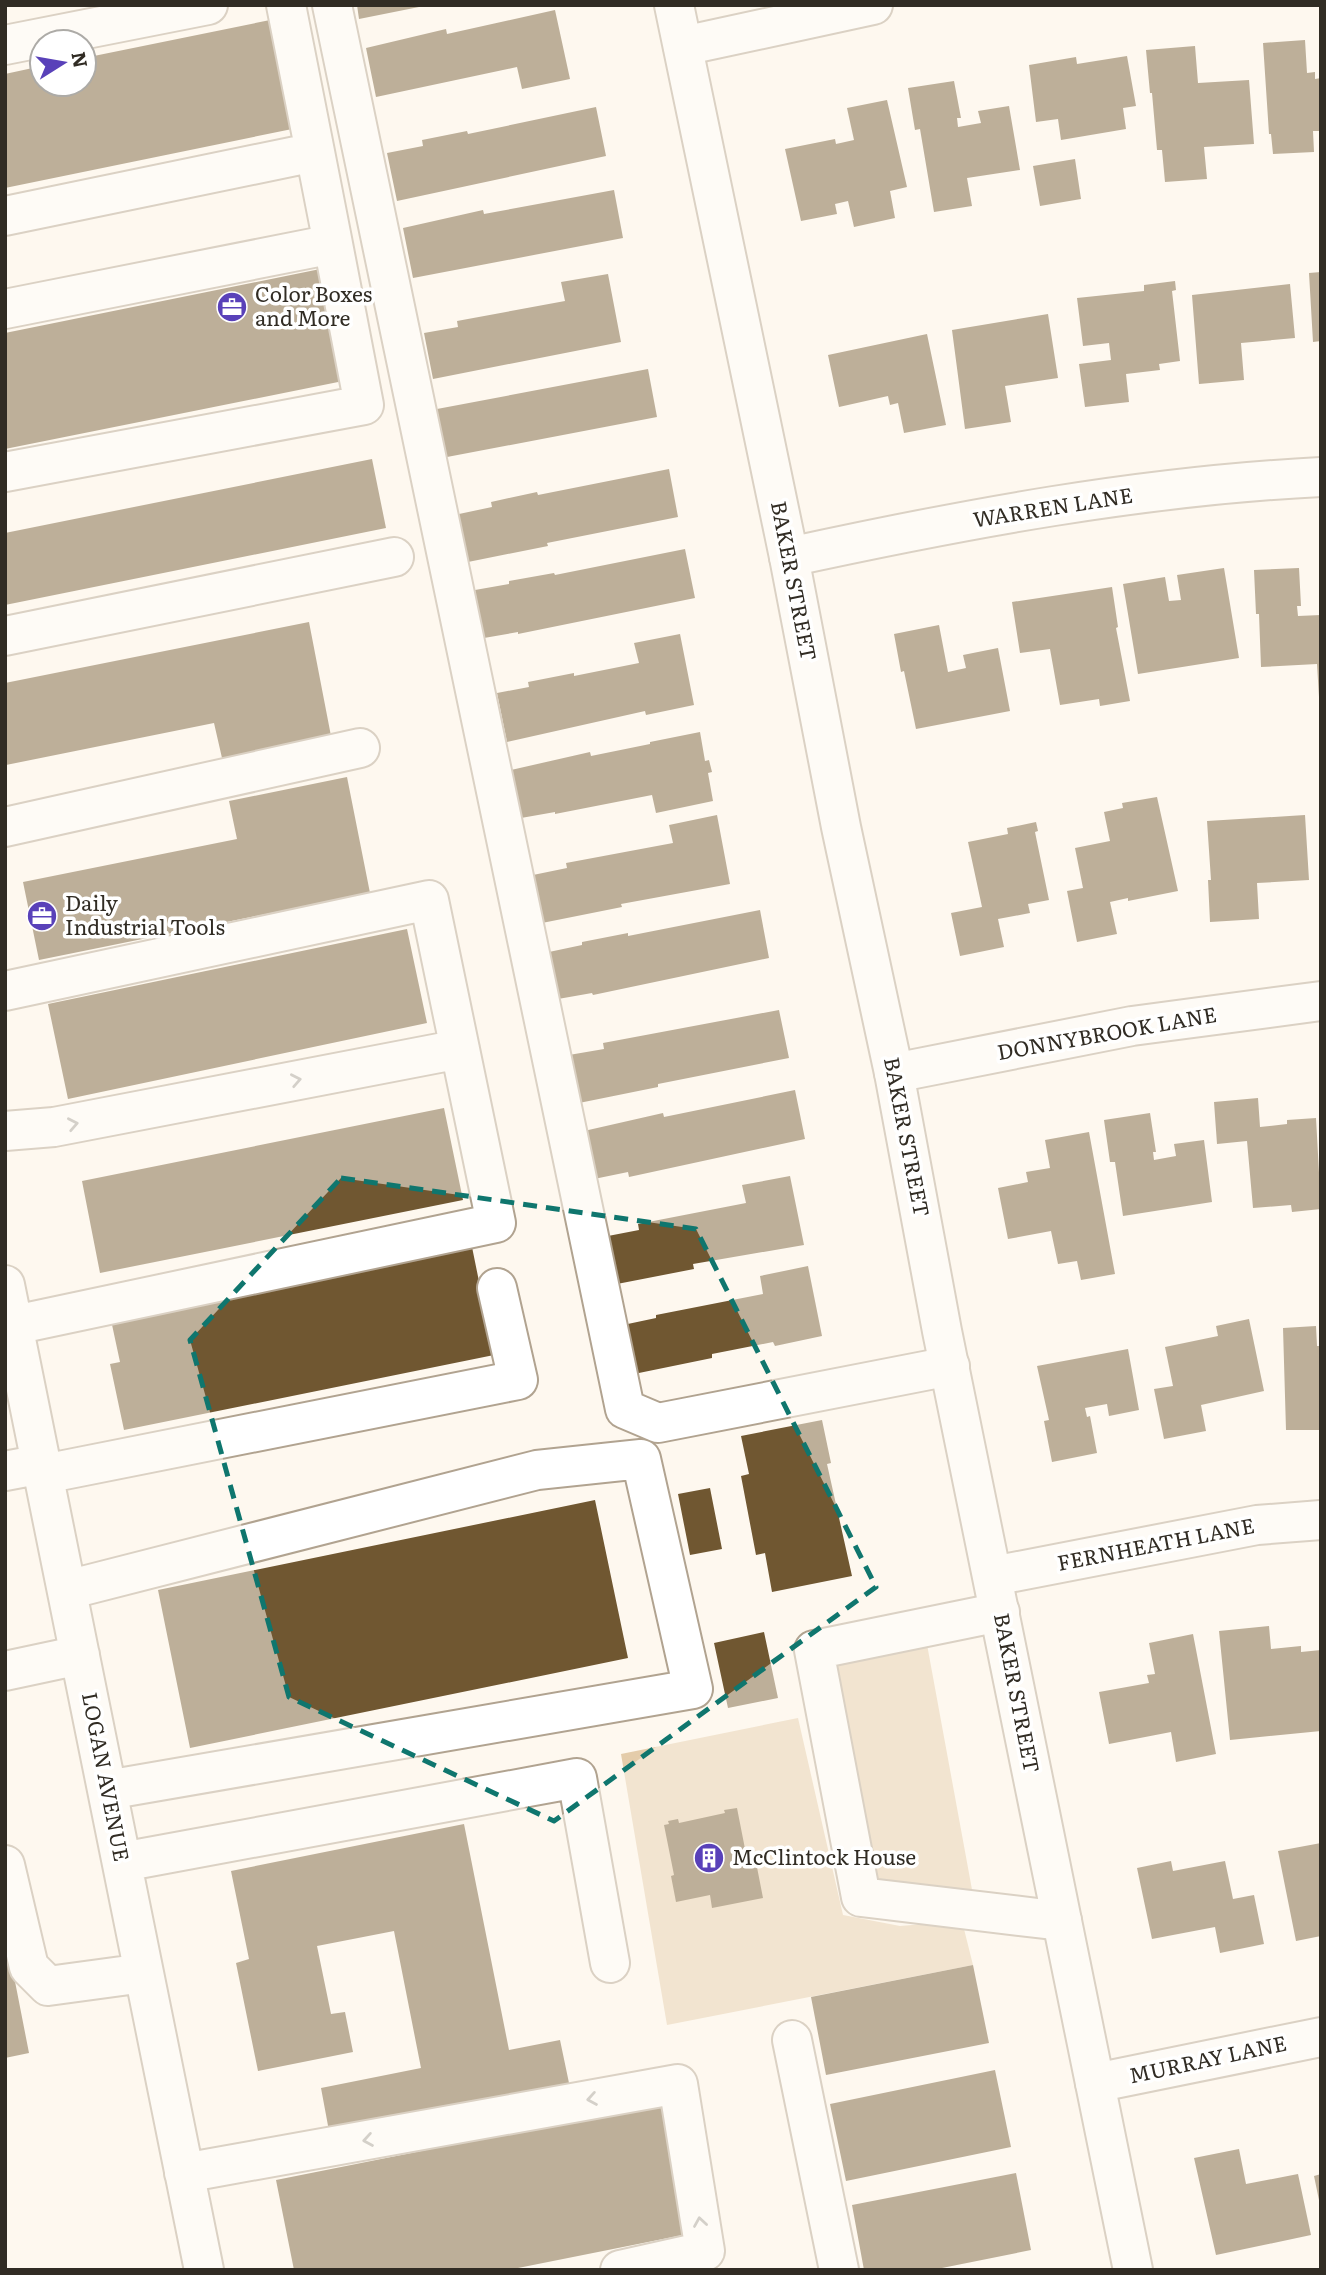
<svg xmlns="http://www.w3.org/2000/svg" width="1326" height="2275" viewBox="0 0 1326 2275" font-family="Literata,serif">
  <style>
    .green { fill: #e4ccaa }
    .building { fill: #705731 }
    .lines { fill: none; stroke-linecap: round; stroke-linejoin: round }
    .minor-casing { stroke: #b1a390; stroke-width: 42 }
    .major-casing { stroke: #b1a390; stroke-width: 42 }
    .minor { stroke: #fff; stroke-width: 38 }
    .major { stroke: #fff; stroke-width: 38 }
    .oneway { stroke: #a2a09c }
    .marked { fill: none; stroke: #0f766e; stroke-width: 5; stroke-dasharray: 14 9; stroke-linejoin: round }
    .labels { text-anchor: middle; stroke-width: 7; stroke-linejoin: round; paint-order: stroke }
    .poi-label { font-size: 21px; fill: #312c24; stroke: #fff; text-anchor: start }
    .street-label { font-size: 21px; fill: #312c24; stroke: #fff }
  </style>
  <rect width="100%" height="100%" fill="#fef8ef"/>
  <!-- green -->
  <path class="green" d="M 926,1639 L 973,1895 L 875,1887 L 830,1671 L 845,1652 Z
    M 798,1718 L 843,1915 L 900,1926 L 962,1921 L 973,1965 L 667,2025 L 621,1754 Z"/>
  <!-- building -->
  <path class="building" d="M 357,5 L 424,5 L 424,6 L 359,19 Z
    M 555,10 L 570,79 L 522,89 L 517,67 L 376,97 L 366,48 L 446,29 L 447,34 Z
    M 280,18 L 302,127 L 5,188 L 5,74 L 42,66 L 42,84 L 84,84 L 84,58 Z
    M 1305,40 L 1307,73 L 1315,72 L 1315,79 L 1321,78 L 1321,131 L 1313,131 L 1314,152 L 1273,154 L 1271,134 L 1269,134 L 1263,43 Z
    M 1195,46 L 1198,83 L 1249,80 L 1254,144 L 1204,147 L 1207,179 L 1165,182 L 1162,150 L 1157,150 L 1152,93 L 1150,93 L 1146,50 Z
    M 1127,56 L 1136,106 L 1123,108 L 1126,129 L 1061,140 L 1058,119 L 1036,122 L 1029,65 L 1076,57 L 1077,64 Z
    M 954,81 L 961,118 L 957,118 L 958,127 L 981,123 L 978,111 L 1009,106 L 1020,170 L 967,178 L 972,206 L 934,212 L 920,129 L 915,130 L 908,88 Z
    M 887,100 L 907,187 L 890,191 L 895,218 L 854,227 L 848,201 L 835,204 L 837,214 L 801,221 L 785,149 L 835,139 L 836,144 L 854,140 L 847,108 Z
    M 596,107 L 606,156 L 397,201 L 387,153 L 423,146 L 422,140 L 467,131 L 468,134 Z
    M 1075,159 L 1081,199 L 1040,206 L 1033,166 Z
    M 614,190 L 623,238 L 413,278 L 403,228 L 483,210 L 484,214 Z
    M 330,267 L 353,379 L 5,449 L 5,333 Z
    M 1321,272 L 1321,341 L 1313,342 L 1309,273 Z
    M 608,274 L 621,342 L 433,379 L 424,333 L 458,327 L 457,321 L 565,301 L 561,282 Z
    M 1175,281 L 1176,290 L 1172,291 L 1180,361 L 1159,364 L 1160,370 L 1126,374 L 1129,402 L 1085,407 L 1079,364 L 1111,360 L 1109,343 L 1083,346 L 1077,298 L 1144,291 L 1144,285 Z
    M 1290,284 L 1295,338 L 1241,343 L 1244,380 L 1199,384 L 1192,295 Z
    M 1048,314 L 1058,378 L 1005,386 L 1011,422 L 965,429 L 952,330 Z
    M 927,334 L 946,425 L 904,433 L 898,403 L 890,405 L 888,396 L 839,407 L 828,355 Z
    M 648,369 L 657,417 L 447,457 L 437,409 Z
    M 372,459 L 386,528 L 5,605 L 5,533 Z
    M 669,469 L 678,517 L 547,543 L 548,546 L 468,562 L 459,514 L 492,507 L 491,502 L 537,492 L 538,495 Z
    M 685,549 L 695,598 L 518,634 L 518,632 L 484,638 L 475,590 L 509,584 L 509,581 L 554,573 L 555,575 Z
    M 1224,568 L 1239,658 L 1138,674 L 1123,584 L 1165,577 L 1169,601 L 1181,600 L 1177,575 Z
    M 1299,568 L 1301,606 L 1297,606 L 1298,616 L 1321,615 L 1321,697 L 1319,697 L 1317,664 L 1261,667 L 1259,614 L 1256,614 L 1254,570 Z
    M 1112,587 L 1118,627 L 1116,628 L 1130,701 L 1100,706 L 1099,699 L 1060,705 L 1050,649 L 1020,653 L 1012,602 Z
    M 309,622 L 331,736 L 222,758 L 214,723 L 6,765 L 5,683 Z
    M 939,625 L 948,672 L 966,668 L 963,655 L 998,648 L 1010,711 L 916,729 L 904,671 L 901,672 L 894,634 Z
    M 680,634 L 694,705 L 646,715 L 645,711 L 507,742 L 497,693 L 529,687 L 528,682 L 574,673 L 574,676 L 639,663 L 634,643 Z
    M 700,732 L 705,761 L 709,760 L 712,772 L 708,773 L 713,801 L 656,813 L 652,795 L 555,814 L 555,812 L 521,818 L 511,770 L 590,752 L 591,756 L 650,744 L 650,742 Z
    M 347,777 L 370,893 L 39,960 L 23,882 L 237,839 L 229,801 Z
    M 1157,797 L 1178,891 L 1128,901 L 1128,898 L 1110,902 L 1117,934 L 1077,942 L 1067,891 L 1083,888 L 1075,848 L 1110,841 L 1104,812 L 1123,808 L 1122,803 Z
    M 717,815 L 730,884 L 621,904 L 622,907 L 542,923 L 533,875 L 567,868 L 566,863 L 673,843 L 669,825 Z
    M 1305,815 L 1309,880 L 1257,883 L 1259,919 L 1210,922 L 1208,880 L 1211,880 L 1207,821 Z
    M 1036,822 L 1038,831 L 1035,832 L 1049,900 L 1028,904 L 1030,913 L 998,919 L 1004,947 L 960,956 L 951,913 L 982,907 L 968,842 L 1008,834 L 1007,828 Z
    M 760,910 L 769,958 L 593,995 L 592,993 L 558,999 L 549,952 L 582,945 L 582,942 L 628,933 L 628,936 Z
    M 407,929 L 427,1023 L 68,1099 L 48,1004 Z
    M 779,1010 L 789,1058 L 658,1084 L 658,1087 L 579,1103 L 569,1055 L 604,1049 L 603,1043 Z
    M 795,1090 L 805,1139 L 629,1177 L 628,1172 L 594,1179 L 584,1131 L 663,1113 L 664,1117 Z
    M 1258,1098 L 1260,1127 L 1287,1124 L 1287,1120 L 1316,1118 L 1321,1209 L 1292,1212 L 1291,1205 L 1253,1208 L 1247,1141 L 1217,1144 L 1214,1102 Z
    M 444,1108 L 463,1200 L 100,1273 L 82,1181 Z
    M 1150,1113 L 1156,1152 L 1153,1152 L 1154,1160 L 1176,1156 L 1174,1144 L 1204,1140 L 1212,1202 L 1123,1216 L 1115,1162 L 1110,1162 L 1104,1120 Z
    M 1089,1132 L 1115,1274 L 1081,1280 L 1077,1261 L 1058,1264 L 1051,1231 L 1008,1239 L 998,1188 L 1028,1182 L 1026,1172 L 1050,1168 L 1045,1140 Z
    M 790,1176 L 804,1245 L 693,1264 L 694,1269 L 617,1284 L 608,1236 L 639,1230 L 638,1224 L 746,1203 L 742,1185 Z
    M 472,1247 L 494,1355 L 124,1430 L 110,1364 L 120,1362 L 111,1320 Z
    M 808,1266 L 822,1336 L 775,1346 L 773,1342 L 712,1354 L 712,1358 L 634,1374 L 623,1325 L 656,1318 L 656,1315 L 763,1294 L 760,1276 Z
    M 1249,1319 L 1264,1391 L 1201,1405 L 1206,1431 L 1164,1439 L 1154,1389 L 1173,1386 L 1165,1347 L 1218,1336 L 1216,1326 Z
    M 1316,1326 L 1317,1346 L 1321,1346 L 1321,1430 L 1286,1430 L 1283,1328 Z
    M 1128,1349 L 1139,1410 L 1109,1416 L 1107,1404 L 1085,1408 L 1087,1417 L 1090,1416 L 1097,1453 L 1052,1462 L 1044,1421 L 1049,1420 L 1037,1366 Z
    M 822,1420 L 831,1463 L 827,1464 L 852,1576 L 772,1592 L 765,1553 L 756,1555 L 741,1476 L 749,1474 L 741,1436 Z
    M 710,1488 L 722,1549 L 690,1555 L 678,1494 Z
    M 595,1500 L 628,1658 L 190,1748 L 158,1590 Z
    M 1269,1626 L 1271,1649 L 1301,1646 L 1301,1652 L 1321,1650 L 1321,1731 L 1230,1740 L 1219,1631 Z
    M 764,1632 L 778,1698 L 728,1708 L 714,1643 Z
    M 1193,1634 L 1216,1754 L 1176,1762 L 1171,1732 L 1109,1744 L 1099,1692 L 1149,1683 L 1147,1675 L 1155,1674 L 1149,1643 Z
    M 737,1808 L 747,1859 L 755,1857 L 763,1898 L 712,1908 L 710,1895 L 676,1902 L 671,1876 L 674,1875 L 664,1825 L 669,1824 L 668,1821 L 678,1819 L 679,1823 L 725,1813 L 724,1810 Z
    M 464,1824 L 509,2050 L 560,2040 L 569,2083 L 329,2131 L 321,2088 L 421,2068 L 394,1931 L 317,1946 L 331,2014 L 345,2012 L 353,2052 L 258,2071 L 236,1963 L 249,1959 L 231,1871 Z
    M 1321,1843 L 1321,1936 L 1296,1941 L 1278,1851 Z
    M 1171,1861 L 1173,1871 L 1225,1861 L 1233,1899 L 1254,1895 L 1264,1944 L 1220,1953 L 1215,1927 L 1152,1939 L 1137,1868 Z
    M 11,1961 L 29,2053 L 5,2058 L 5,1962 Z
    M 973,1965 L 989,2043 L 826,2075 L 811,1997 Z
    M 995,2070 L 1011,2147 L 846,2181 L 830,2104 Z
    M 667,2102 L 693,2233 L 508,2270 L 294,2270 L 276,2180 Z
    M 1239,2149 L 1246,2184 L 1298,2174 L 1311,2235 L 1216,2255 L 1194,2158 Z
    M 1016,2173 L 1031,2250 L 932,2270 L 864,2270 L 852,2205 Z
    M 1321,2174 L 1321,2205 L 1320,2205 L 1314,2176 Z"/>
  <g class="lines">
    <!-- minor casing -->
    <g class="minor-casing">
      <path id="minor" d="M 286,5 L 315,152
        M 332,5 L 625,1409 L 658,1423 L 950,1366
        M 5,45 L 208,5
        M 683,46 L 873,5
        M 5,216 L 315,152 L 333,244 L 5,309
        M 5,472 L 364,405 L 333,244
        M 789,557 C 964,519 1141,486 1321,477
        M 5,636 L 394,557
        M 5,827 L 360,748
        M 5,991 L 429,900 L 496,1223 L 5,1327
        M 894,1073 L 1132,1026 L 1321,1001
        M 5,1131 L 54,1127 L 460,1049
        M 5,1285 L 204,2270
        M 5,1471 L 42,1464
        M 44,1474 L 518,1380 L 497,1288
        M 993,1576 L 1257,1525 L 1321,1520
        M 67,1590 L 537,1470 L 641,1459 L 693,1689 L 107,1790
        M 1000,1612 L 814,1650 L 861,1897 L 1062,1921
        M 5,1671 L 80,1655
        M 122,1862 L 577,1778 L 610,1963
        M 5,1865 L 29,1967 L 48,1986 L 144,1973
        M 792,2040 L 839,2270
        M 1095,2083 L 1321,2037
        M 184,2173 L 678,2084 L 705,2251 L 620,2270"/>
    </g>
    <!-- major casing -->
    <g class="major-casing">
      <path id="major" d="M 674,5 L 789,557 L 841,827 L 894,1073 L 942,1331 L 1133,2270"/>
    </g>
    <!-- minor -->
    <use href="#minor" class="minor"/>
    <!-- major -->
    <use href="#major" class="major"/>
  </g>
  <!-- one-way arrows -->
  <defs><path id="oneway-chevron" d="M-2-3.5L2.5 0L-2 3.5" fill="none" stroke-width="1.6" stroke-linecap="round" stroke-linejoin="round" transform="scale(1.75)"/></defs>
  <g class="oneway">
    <use href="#oneway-chevron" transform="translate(296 1080) rotate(-11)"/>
    <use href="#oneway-chevron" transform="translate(73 1124) rotate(-11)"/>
    <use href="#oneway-chevron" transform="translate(592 2099) rotate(170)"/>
    <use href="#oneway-chevron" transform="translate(368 2140) rotate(170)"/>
    <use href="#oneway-chevron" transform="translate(700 2222) rotate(-99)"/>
  </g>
  <!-- marked area -->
  <path d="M0 0H1326V2275H0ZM 341,1178 L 696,1229 L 876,1587 L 554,1821 L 289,1697 L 190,1340 Z" fill="#fef8ef" fill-opacity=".55" fill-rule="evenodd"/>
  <path class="marked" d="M 341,1178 L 696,1229 L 876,1587 L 554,1821 L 289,1697 L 190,1340 Z"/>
  <!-- icons -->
  <defs>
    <g id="office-disc" transform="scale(1.575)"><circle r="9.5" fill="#5941b9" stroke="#fff"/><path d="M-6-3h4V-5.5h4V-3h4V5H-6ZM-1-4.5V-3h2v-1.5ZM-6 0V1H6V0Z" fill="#fff"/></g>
    <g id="building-disc" transform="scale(1.575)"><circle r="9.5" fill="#5941b9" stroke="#fff"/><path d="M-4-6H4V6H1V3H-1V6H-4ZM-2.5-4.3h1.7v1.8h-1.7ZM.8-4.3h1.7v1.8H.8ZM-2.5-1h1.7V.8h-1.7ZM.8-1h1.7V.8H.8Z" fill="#fff"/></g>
  </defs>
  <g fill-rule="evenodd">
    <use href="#office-disc" x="232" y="307"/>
    <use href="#office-disc" x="42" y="916"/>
    <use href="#building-disc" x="709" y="1858"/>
  </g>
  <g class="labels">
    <!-- poi labels -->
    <g class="poi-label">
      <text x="255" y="302">Color Boxes<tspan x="255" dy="24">and More</tspan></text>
      <text x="65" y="911">Daily<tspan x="65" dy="24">Industrial Tools</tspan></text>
      <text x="732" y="1865">McClintock House</text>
    </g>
    <!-- street labels -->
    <g class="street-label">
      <text transform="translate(1053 508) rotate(-9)" y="7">WARREN LANE</text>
      <text transform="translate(793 581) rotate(79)" y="7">BAKER STREET</text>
      <text transform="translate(1107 1034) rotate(-10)" y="7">DONNYBROOK LANE</text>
      <text transform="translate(906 1137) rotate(79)" y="7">BAKER STREET</text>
      <text transform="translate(1156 1545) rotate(-11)" y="7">FERNHEATH LANE</text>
      <text transform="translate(1016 1693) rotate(79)" y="7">BAKER STREET</text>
      <text transform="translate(105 1777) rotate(79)" y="7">LOGAN AVENUE</text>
      <text transform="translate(1208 2060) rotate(-12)" y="7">MURRAY LANE</text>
    </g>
  </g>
  <!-- border -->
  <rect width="1326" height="2275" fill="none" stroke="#312c24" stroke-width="14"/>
  <!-- north arrow -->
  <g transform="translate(63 63) rotate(79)"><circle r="33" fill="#ffffff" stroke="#adaba7" stroke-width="2"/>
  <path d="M0-5L12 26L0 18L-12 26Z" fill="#5941b9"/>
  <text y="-10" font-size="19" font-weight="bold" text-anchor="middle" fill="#312c24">N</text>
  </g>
</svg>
